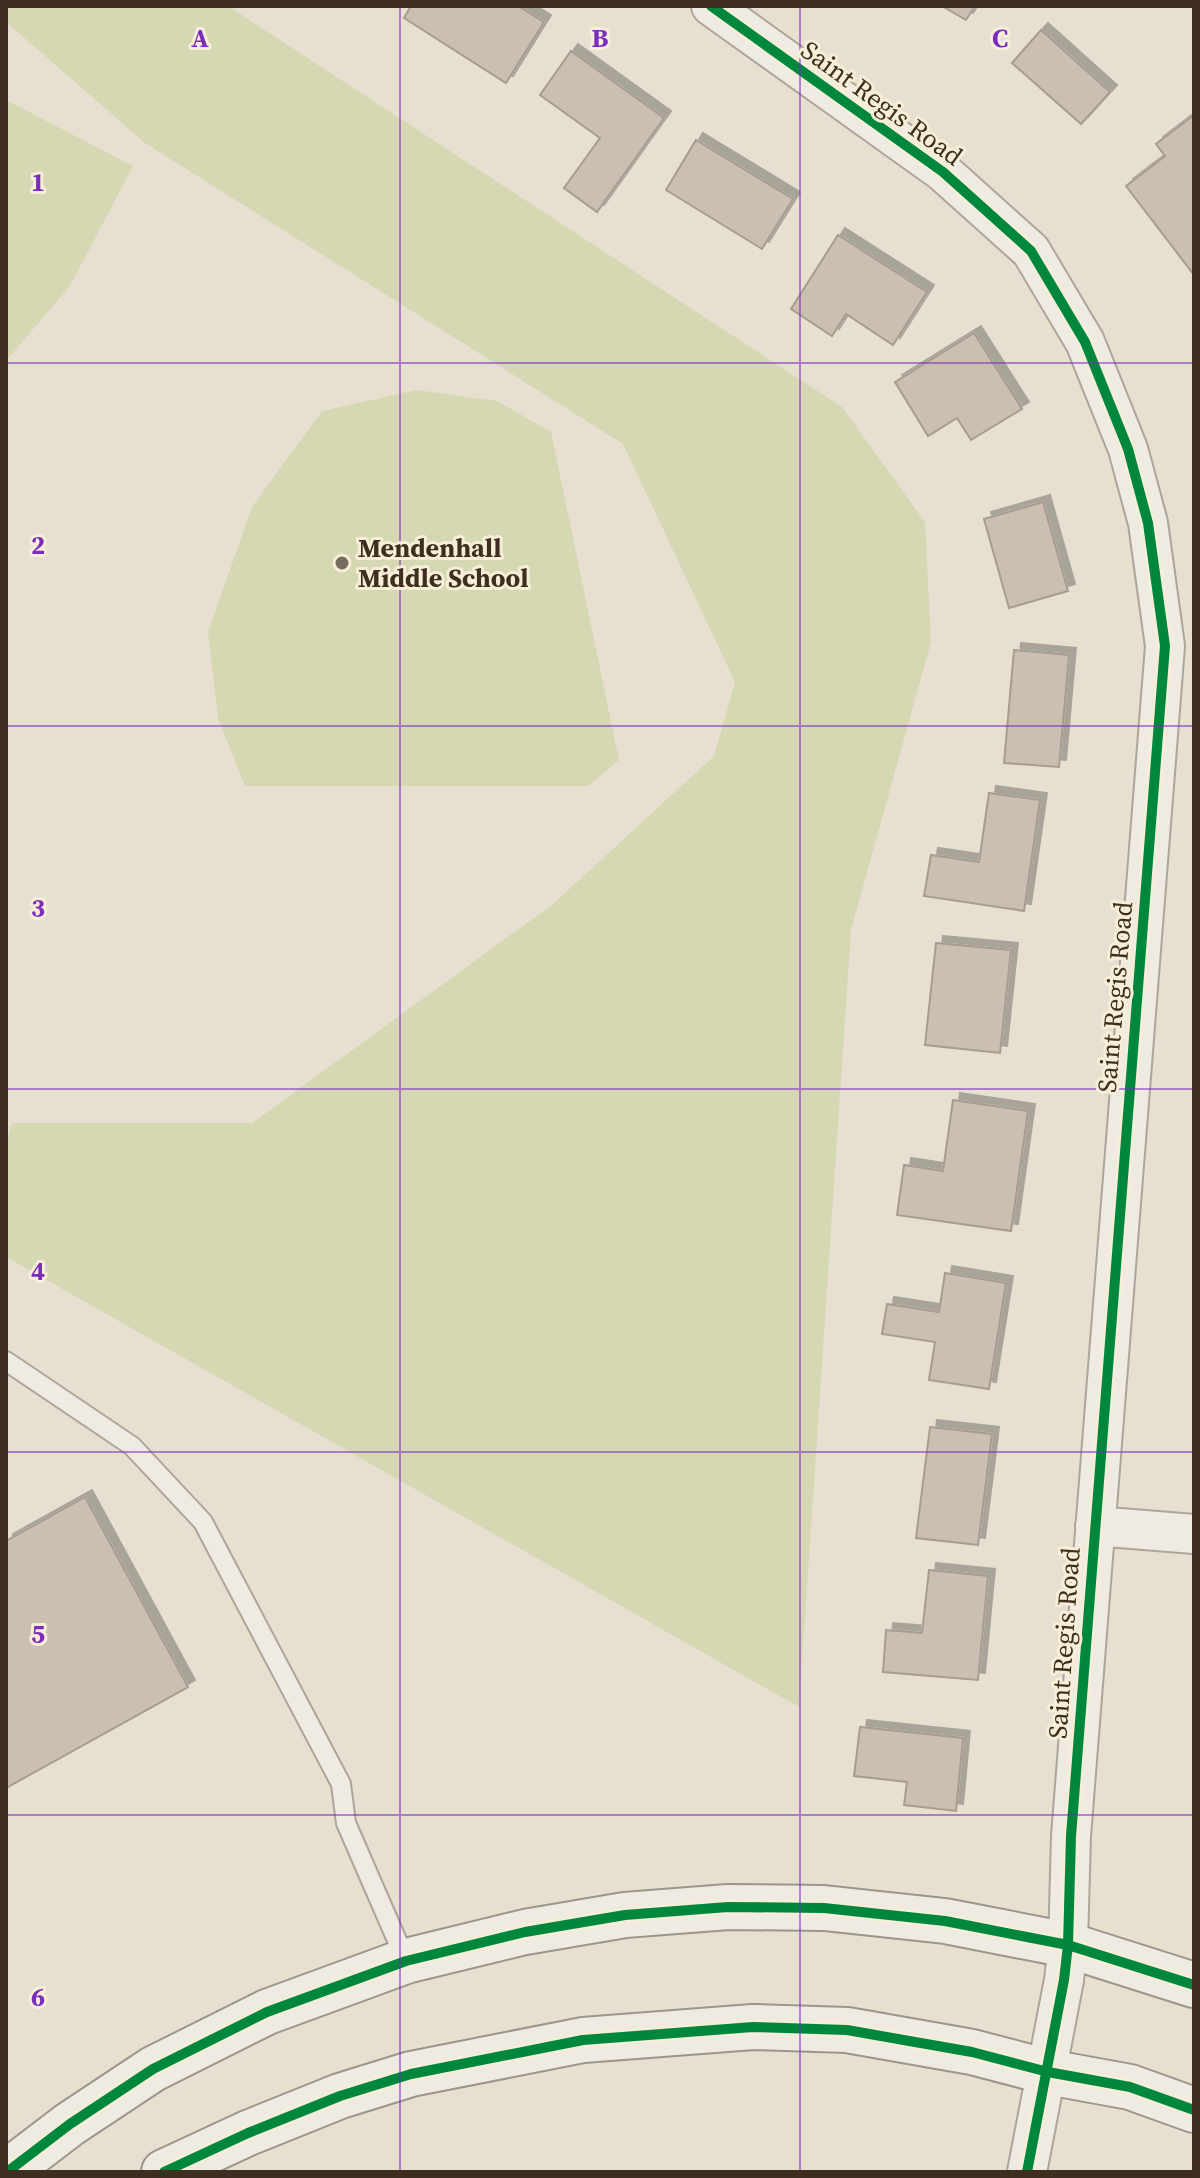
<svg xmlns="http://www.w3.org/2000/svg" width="1200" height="2178" viewBox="0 0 1200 2178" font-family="'Source Serif 4',serif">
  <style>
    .green { fill: #d6d7b3 }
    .building { fill: #cbbfb2; stroke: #a89c90; stroke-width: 2; filter: url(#shadow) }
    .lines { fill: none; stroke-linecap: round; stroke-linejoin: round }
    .lane-casing { stroke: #ada599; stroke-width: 22 }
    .street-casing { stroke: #ada599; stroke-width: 42 }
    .secondary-casing { stroke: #9c958a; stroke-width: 48 }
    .lane { stroke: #efebe3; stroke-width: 18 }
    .street { stroke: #efebe3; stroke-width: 38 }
    .secondary { stroke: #efebe3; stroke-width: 44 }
    .cycleway-casing { stroke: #f7eed8; stroke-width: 15 }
    .cycleway { stroke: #00873e; stroke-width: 10 }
    .grid { fill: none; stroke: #7b2cbf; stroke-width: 2; stroke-opacity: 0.55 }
    .poi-dot { fill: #786c5e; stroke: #f7eed8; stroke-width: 3 }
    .labels { text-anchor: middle; stroke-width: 6; stroke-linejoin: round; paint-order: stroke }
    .street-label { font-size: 26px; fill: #3d2e20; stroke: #f7eed8 }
    .poi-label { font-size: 26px; font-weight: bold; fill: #3d2e20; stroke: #f7eed8; text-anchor: start }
    .grid-label { font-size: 26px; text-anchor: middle; font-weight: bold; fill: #7b2cbf; stroke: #f7eed8; stroke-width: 6; stroke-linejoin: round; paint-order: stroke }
  </style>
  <defs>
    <filter id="shadow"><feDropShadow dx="7" dy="-7" stdDeviation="0" flood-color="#0004"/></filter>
  </defs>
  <rect width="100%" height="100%" fill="#e7e0d1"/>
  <!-- green -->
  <path class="green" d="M 6,6 L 228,6 L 842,407 L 925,522 L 931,642 L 851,930 L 799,1707 L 6,1257 L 6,1148 L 12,1123 L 252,1123 L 553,904 L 714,756 L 735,682 L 623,444 L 145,143 L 6,22 Z
    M 6,100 L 133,166 L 70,286 L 6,361 Z
    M 416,390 L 497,401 L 551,432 L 619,760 L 588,786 L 245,786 L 218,718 L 208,632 L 252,507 L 322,411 Z"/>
  <!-- building -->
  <path class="building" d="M 411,6 L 518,6 L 544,22 L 506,83 L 404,18 Z
    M 942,6 L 975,6 L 966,20 Z
    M 1041,30 L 1110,92 L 1081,124 L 1012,63 Z
    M 571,51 L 664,118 L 597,212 L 564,188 L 600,138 L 540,95 Z
    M 1194,115 L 1194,275 L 1126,186 L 1165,156 L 1156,144 Z
    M 696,140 L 793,199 L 762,249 L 666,190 Z
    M 838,235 L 927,292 L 893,345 L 846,314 L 832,336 L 791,309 Z
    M 974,333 L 1022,409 L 971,440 L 957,418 L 928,436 L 895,382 Z
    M 1043,502 L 1068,591 L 1009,608 L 984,519 Z
    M 1014,650 L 1069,655 L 1059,767 L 1004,763 Z
    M 989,793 L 1040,800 L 1024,911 L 924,896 L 931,855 L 979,862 Z
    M 936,943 L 1011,950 L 1000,1053 L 925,1045 Z
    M 953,1100 L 1028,1111 L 1011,1231 L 897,1215 L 904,1165 L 943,1171 Z
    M 945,1273 L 1006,1283 L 989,1389 L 929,1380 L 935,1342 L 882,1334 L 887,1304 L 939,1312 Z
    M 930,1427 L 992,1434 L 978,1545 L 916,1538 Z
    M 85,1497 L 188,1687 L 6,1788 L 6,1541 Z
    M 929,1570 L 988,1576 L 978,1680 L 883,1672 L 886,1630 L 922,1633 Z
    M 860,1727 L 963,1738 L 956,1811 L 904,1805 L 907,1782 L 854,1776 Z"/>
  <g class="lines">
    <!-- lane casing -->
    <g class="lane-casing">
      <path id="lane" d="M 6,1361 L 132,1446 L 203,1522 L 341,1784 L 346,1823 L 406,1961"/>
    </g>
    <!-- street casing -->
    <g class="street-casing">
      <path id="street" d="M 711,6 L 943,172 L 1031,251 L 1085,342 L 1128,449 L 1148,523 L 1165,646 L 1071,1836 L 1068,1945 L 1064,1980 L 1027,2172
        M 1095,1526 L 1194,1534"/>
    </g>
    <!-- secondary casing -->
    <g class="secondary-casing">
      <path id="secondary" d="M 7,2172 L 70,2124 L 153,2069 L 267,2012 L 406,1961 L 525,1932 L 625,1915 L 728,1907 L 824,1908 L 945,1921 L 1068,1945 L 1194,1985
        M 164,2172 L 248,2133 L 340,2096 L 411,2074 L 583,2040 L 753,2027 L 847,2030 L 972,2052 L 1048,2072 L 1130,2087 L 1194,2110"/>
    </g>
    <!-- lane -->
    <use href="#lane" class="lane"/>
    <!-- street -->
    <use href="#street" class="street"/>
    <!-- secondary -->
    <use href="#secondary" class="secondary"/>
    <!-- cycleway casing -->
    <g class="cycleway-casing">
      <path id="cycleway" d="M 711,6 L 943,172 L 1031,251 L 1085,342 L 1128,449 L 1148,523 L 1165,646 L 1071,1836 L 1068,1945 L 1064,1980 L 1027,2172
        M 7,2172 L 70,2124 L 153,2069 L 267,2012 L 406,1961 L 525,1932 L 625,1915 L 728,1907 L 824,1908 L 945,1921 L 1068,1945 L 1194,1985
        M 164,2172 L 248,2133 L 340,2096 L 411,2074 L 583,2040 L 753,2027 L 847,2030 L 972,2052 L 1048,2072 L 1130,2087 L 1194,2110"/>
    </g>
    <!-- cycleway -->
    <use href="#cycleway" class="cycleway"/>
  </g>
  <!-- grid -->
  <path class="grid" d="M 400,6 L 400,2172M 800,6 L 800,2172M 6,363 L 1194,363M 6,726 L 1194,726M 6,1089 L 1194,1089M 6,1452 L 1194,1452M 6,1815 L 1194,1815"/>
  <!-- markers -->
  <circle class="poi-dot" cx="342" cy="563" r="8"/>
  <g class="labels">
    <!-- street labels -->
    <g class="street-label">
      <text transform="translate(882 103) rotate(36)" y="9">Saint Regis Road</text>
      <text transform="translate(1115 997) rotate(-85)" y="9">Saint Regis Road</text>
      <text transform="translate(1064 1643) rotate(-86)" y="9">Saint Regis Road</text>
    </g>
    <!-- poi labels -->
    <g class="poi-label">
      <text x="358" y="557">Mendenhall<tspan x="358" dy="30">Middle School</tspan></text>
    </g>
  </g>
  <g class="grid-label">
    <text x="200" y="47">A</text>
    <text x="600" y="47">B</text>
    <text x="1000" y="47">C</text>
    <text x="38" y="191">1</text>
    <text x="38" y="554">2</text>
    <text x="38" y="917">3</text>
    <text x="38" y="1280">4</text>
    <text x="38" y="1643">5</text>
    <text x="38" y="2006">6</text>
  </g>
  <!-- border -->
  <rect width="1200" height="2178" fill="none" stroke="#3d2e20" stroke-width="16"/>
</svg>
